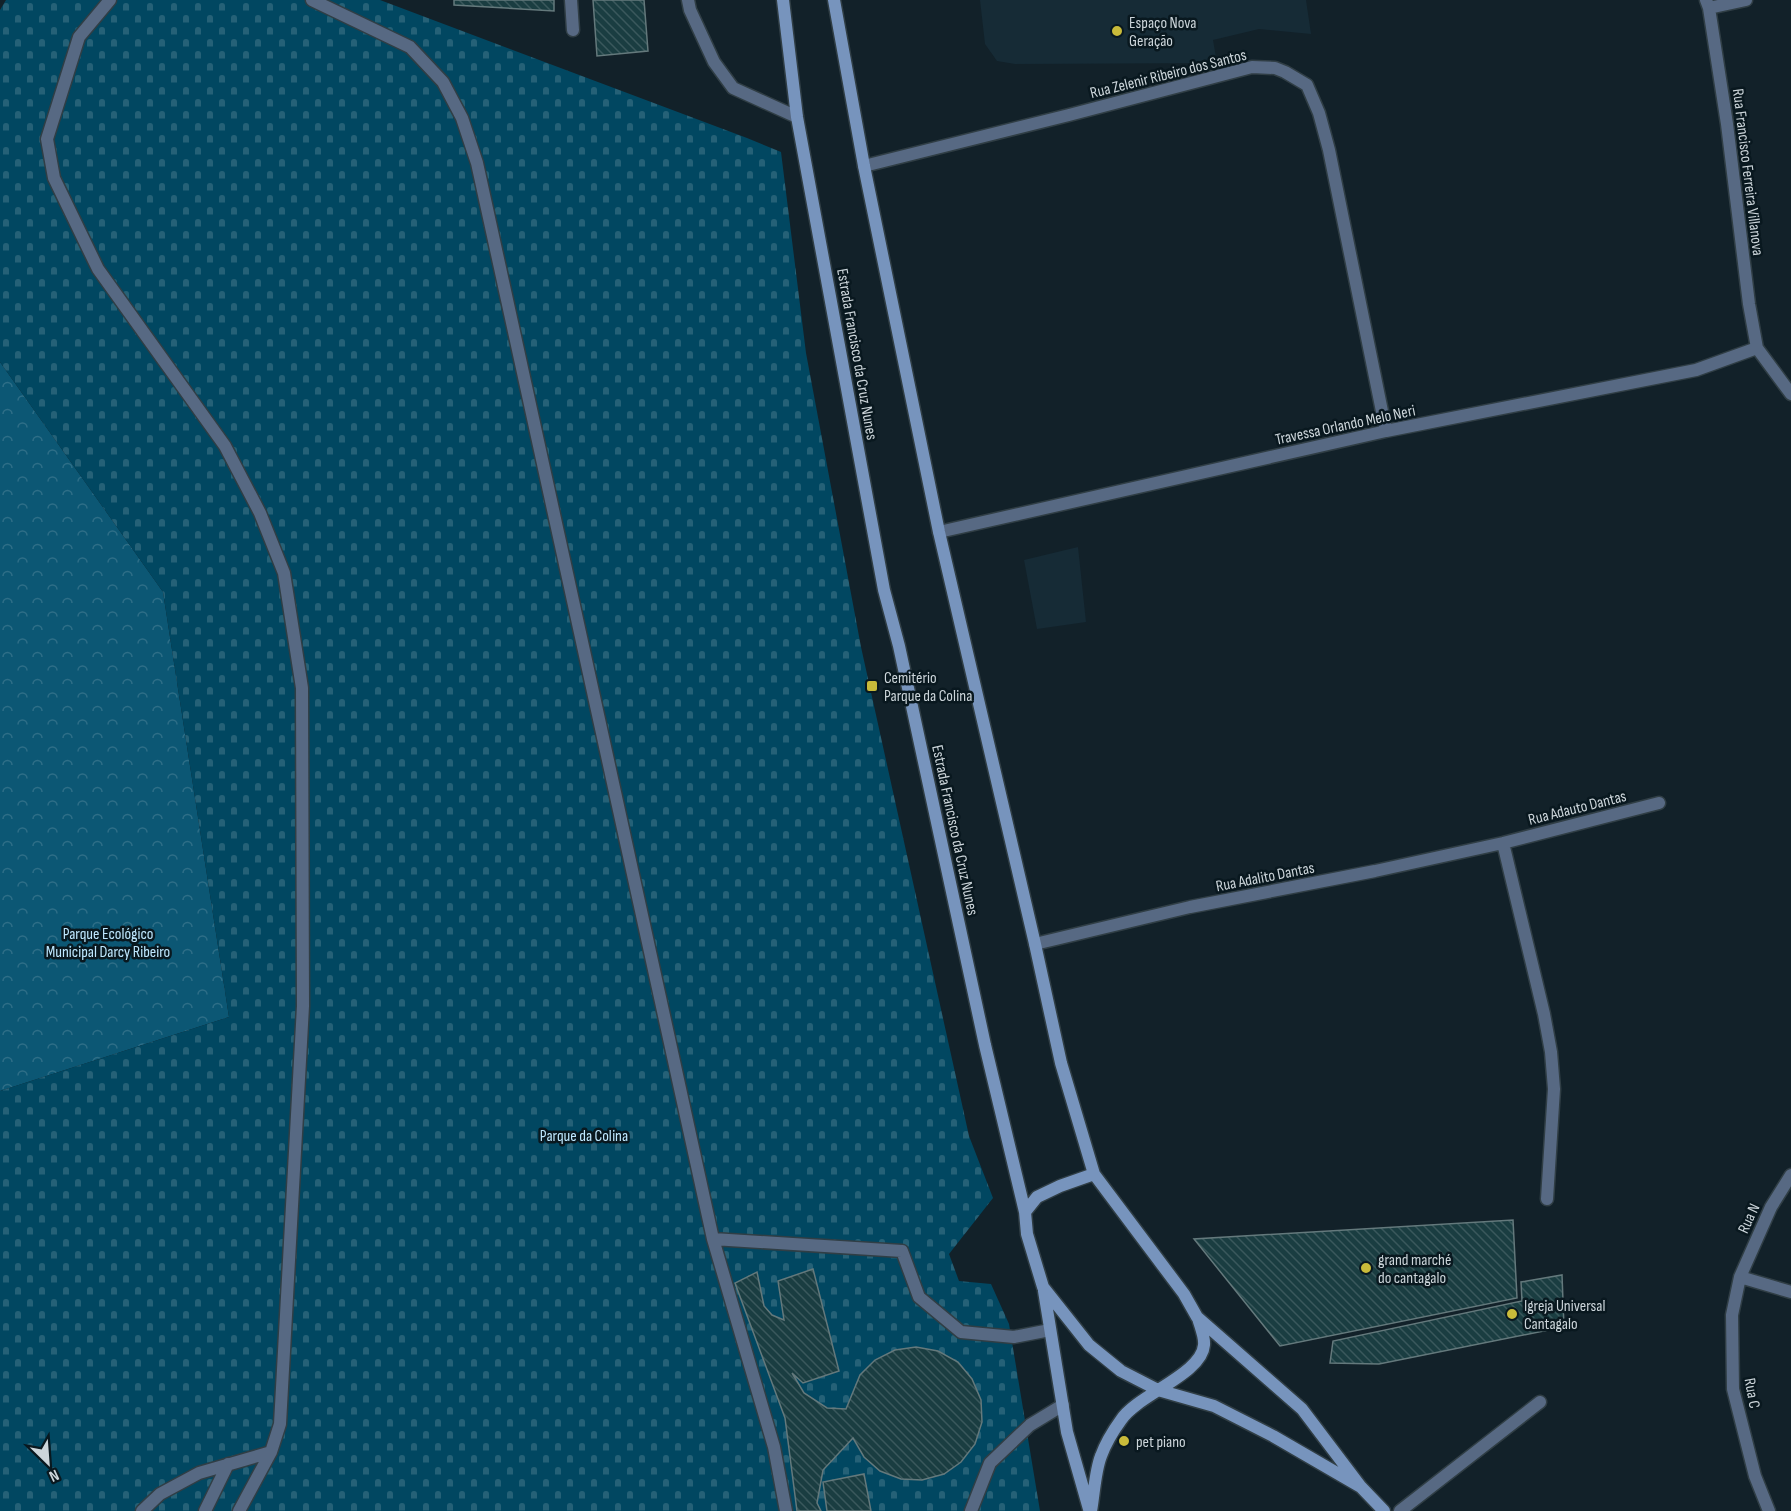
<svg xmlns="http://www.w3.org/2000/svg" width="1791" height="1511" viewBox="0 0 1791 1511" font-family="'Sofia Sans Condensed',sans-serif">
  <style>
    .built { fill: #162b36 }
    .forest { fill: url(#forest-crowns) }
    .cemetery { fill: url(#cemetery-stones) }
    .building { fill: url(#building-back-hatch); stroke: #64797c; stroke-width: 1.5 }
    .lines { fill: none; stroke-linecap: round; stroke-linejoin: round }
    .lane-casing { stroke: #303e45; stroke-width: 15 }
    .street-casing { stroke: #303e45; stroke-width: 15 }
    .secondary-casing { stroke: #303e45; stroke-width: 15 }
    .lane { stroke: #576983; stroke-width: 12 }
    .street { stroke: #576983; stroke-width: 12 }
    .secondary { stroke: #7794bd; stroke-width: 12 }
    .poi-dot { fill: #c9bb3a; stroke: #09181f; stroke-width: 2 }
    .labels { text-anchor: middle; stroke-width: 5; stroke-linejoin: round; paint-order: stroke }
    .poi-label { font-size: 16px; fill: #ccd5da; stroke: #09181f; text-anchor: start }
    .street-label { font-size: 16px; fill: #ccd5da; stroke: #09181f }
    .park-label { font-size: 16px; fill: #bfe8ff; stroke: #09181f }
  </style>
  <defs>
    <pattern id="forest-crowns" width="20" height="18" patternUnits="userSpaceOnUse" patternTransform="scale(1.5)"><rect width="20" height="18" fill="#0c5774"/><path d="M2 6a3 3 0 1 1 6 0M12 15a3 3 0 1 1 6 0" fill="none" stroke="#2e6e87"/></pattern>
    <pattern id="cemetery-stones" width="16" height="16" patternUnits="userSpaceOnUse" patternTransform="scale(1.5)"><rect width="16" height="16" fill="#014761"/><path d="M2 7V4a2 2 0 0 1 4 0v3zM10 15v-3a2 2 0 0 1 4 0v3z" fill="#256177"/></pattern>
    <pattern id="building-back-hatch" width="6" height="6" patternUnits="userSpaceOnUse" patternTransform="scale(1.5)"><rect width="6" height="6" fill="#1a3d41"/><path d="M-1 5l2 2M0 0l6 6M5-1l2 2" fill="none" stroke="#3a585c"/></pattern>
  </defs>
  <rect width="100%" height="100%" fill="#122129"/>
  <!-- built -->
  <path class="built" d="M 980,0 L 1306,0 L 1311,34 L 1259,29 L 1213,40 L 1217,63 L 1015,64 L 997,61 L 985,44 Z
    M 1078,547 L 1086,622 L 1037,629 L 1024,560 Z"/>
  <!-- forest -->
  <path class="forest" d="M 0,362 L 163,592 L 229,1017 L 0,1091 Z"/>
  <!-- cemetery -->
  <path class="cemetery" d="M 6,0 L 380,0 L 747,138 L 781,152 L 806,353 L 861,647 L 969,1136 L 993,1198 L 949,1254 L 959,1281 L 991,1284 L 1009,1324 L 1040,1511 L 0,1511 L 0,1091 L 229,1017 L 163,592 L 0,362 L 0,10 Z"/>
  <!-- building -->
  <path class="building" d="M 454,0 L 554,0 L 554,11 L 454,5 Z
    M 593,0 L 644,0 L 648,51 L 597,56 Z
    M 1513,1220 L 1517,1298 L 1280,1346 L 1194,1239 Z
    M 813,1269 L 839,1371 L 803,1383 L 792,1373 L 804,1393 L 827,1408 L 846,1409 L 860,1375 L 875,1360 L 895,1350 L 916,1347 L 938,1351 L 958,1362 L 972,1379 L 981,1400 L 982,1422 L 975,1444 L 961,1462 L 944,1474 L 922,1480 L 901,1479 L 880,1471 L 864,1457 L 853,1438 L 823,1470 L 817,1503 L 821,1511 L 797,1511 L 785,1418 L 735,1283 L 757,1272 L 764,1306 L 772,1315 L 784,1320 L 778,1281 Z
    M 1562,1275 L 1564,1327 L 1379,1364 L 1330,1363 L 1333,1341 L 1522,1301 L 1521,1282 Z
    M 864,1474 L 871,1511 L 827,1511 L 823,1482 Z"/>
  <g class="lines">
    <!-- lane casing -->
    <g class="lane-casing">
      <path id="lane" d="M 110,0 L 79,37 L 47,139 L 54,178 L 98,269 L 225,446 L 260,513 L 284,573 L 302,688 L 303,1006 L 280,1424 L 271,1452 L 239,1511
        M 312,0 L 410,47 L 443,82 L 462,118 L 477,163 L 713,1239 L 902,1251 L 919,1297 L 961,1332 L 1014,1337 L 1050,1330
        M 571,0 L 573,30
        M 688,0 L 690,10 L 714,62 L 733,88 L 797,117
        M 713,1239 L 774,1447 L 786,1511
        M 142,1511 L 160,1494 L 199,1473 L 271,1452
        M 205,1511 L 228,1464
        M 971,1511 L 990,1463 L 1030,1425 L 1063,1405
        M 1400,1511 L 1540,1402"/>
    </g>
    <!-- street casing -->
    <g class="street-casing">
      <path id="street" d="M 1706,0 L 1709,8 L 1727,124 L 1749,304 L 1757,348 L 1791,394
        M 1709,8 L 1746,0
        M 864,166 L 1069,115 L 1252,67 L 1275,68 L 1285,72 L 1307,85 L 1319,113 L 1329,150 L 1386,431
        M 939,532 L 1386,431 L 1696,370 L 1757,348
        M 1503,843 L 1544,1014 L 1551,1052 L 1554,1089 L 1547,1199
        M 1035,944 L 1190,907 L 1375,871 L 1503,843 L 1659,803
        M 1740,1277 L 1791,1292
        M 1769,1511 L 1755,1476 L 1733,1389 L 1732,1315 L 1740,1277 L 1771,1207 L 1791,1175"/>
    </g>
    <!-- secondary casing -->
    <g class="secondary-casing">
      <path id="secondary" d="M 783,0 L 797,117 L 884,590 L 899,646 L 985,1045 L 1025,1212 L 1027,1234 L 1043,1287 L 1089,1345 L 1121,1371 L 1158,1390 L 1214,1406 L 1273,1436 L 1361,1487
        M 834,0 L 864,166 L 939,532 L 1035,944 L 1061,1063 L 1094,1174 L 1184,1294 L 1197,1317 L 1302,1409 L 1361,1487 L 1384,1511
        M 1025,1212 L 1037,1197 L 1060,1186 L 1094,1174
        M 1044,1291 L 1067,1432 L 1089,1509
        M 1091,1511 C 1094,1495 1095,1471 1101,1456 C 1105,1445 1113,1431 1121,1420 C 1137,1395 1202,1374 1204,1345 C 1205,1337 1200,1326 1198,1318"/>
    </g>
    <!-- lane -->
    <use href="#lane" class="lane"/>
    <!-- street -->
    <use href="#street" class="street"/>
    <!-- secondary -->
    <use href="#secondary" class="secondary"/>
  </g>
  <!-- markers -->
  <g class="poi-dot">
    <circle cx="1117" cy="31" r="6"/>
    <rect x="866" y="680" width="12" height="12" rx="3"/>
    <circle cx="1366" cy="1268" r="6"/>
    <circle cx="1512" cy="1314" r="6"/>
    <circle cx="1124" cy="1441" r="6"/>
  </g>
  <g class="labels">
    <!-- poi labels -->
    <g class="poi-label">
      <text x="1129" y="28">Espaço Nova<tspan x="1129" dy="18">Geração</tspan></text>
      <text x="884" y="683">Cemitério<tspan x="884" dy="18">Parque da Colina</tspan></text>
      <text x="1378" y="1265">grand marché<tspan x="1378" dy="18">do cantagalo</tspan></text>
      <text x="1524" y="1311">Igreja Universal<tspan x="1524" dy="18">Cantagalo</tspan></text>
      <text x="1136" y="1447">pet piano</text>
    </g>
    <!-- street labels -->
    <g class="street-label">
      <text transform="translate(1168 73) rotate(-14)" y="6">Rua Zelenir Ribeiro dos Santos</text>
      <text transform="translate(1749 172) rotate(83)" y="6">Rua Francisco Ferreira Villanova</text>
      <text transform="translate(858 354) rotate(80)" y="6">Estrada Francisco da Cruz Nunes</text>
      <text transform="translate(1345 424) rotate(-12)" y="6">Travessa Orlando Melo Neri</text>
      <text transform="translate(1577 807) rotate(-14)" y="6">Rua Adauto Dantas</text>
      <text transform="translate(956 830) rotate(78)" y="6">Estrada Francisco da Cruz Nunes</text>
      <text transform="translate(1265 876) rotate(-11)" y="6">Rua Adalito Dantas</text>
      <text transform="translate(1748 1218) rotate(-65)" y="6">Rua N</text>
      <text transform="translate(1753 1393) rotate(80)" y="6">Rua C</text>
    </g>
    <!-- park labels -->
    <g class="park-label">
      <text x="108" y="939">Parque Ecológico<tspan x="108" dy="18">Municipal Darcy Ribeiro</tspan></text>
      <text x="584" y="1141">Parque da Colina</text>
    </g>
  </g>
  <!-- north arrow -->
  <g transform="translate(48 1463) rotate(155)" stroke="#09181f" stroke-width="4.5" paint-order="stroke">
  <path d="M0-4.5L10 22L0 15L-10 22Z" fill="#ccd5da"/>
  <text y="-9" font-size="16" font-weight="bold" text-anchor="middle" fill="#ccd5da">N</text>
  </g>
</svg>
